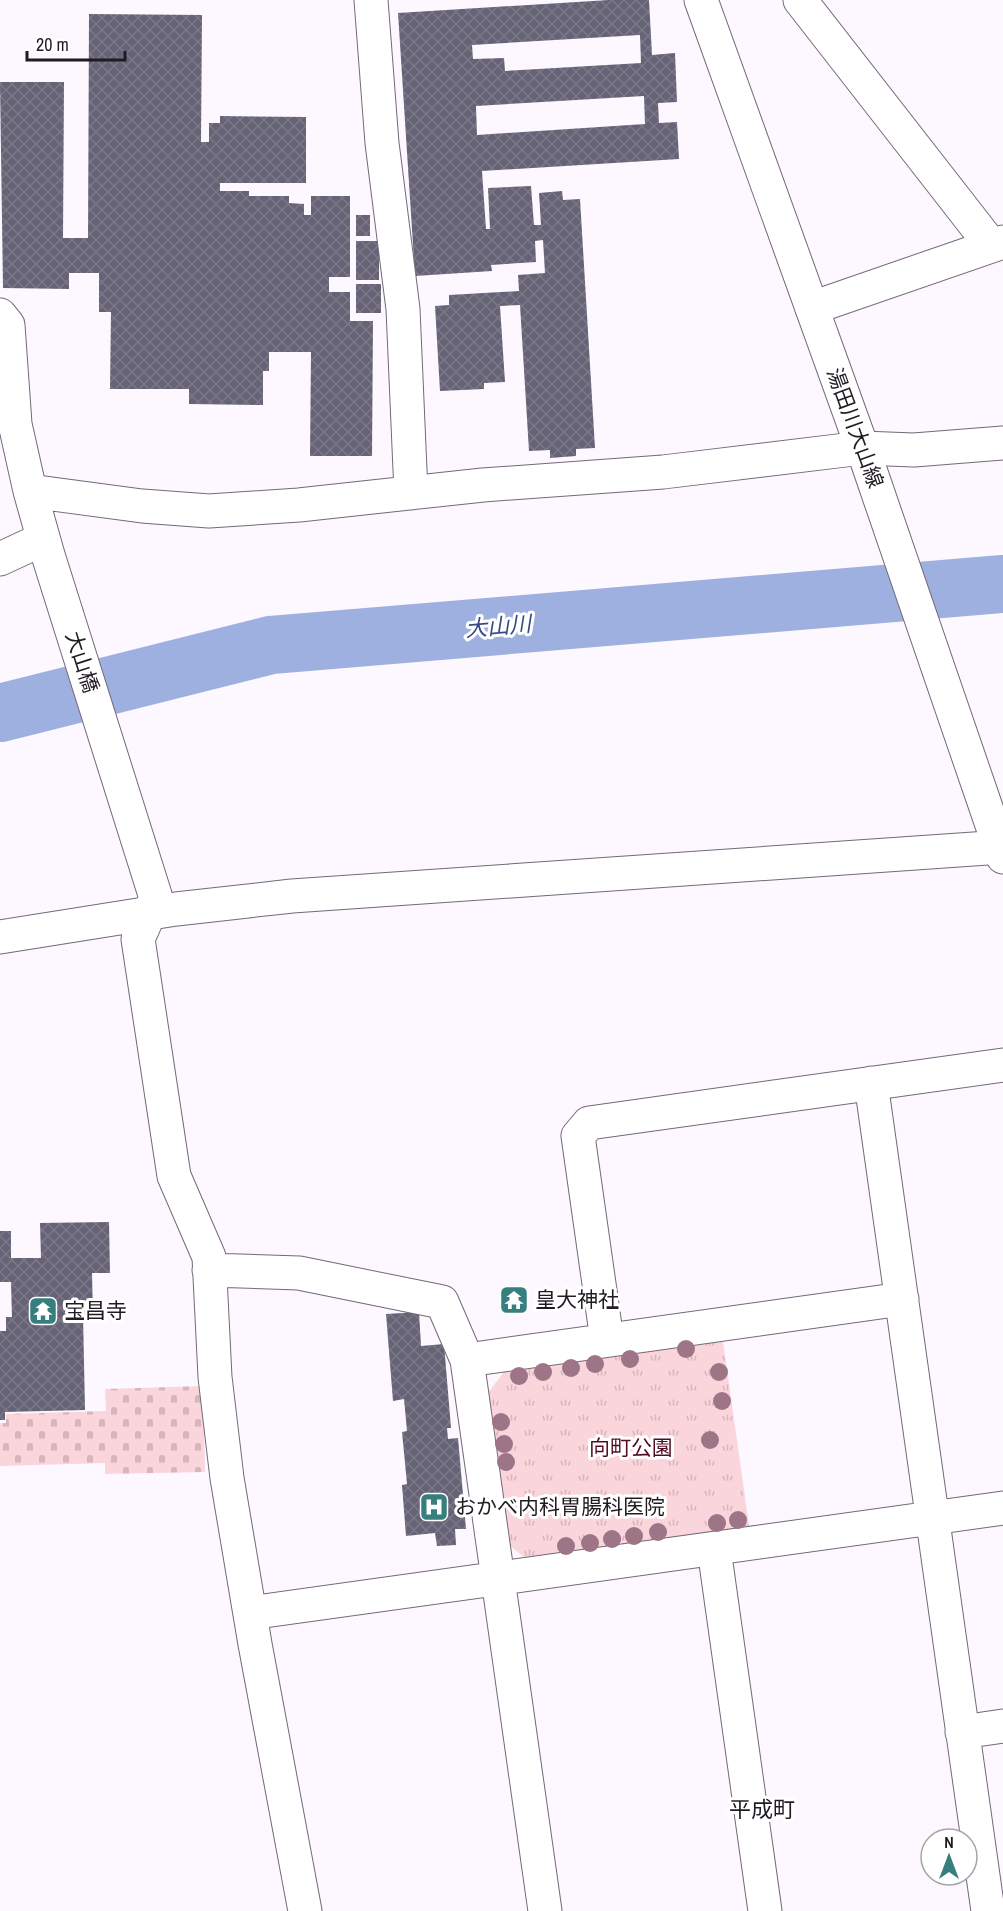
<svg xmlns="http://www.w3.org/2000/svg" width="1003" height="1911" viewBox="0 0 1003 1911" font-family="'Archivo Narrow','Noto Sans JP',sans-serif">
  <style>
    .cemetery { fill: url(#cemetery-stones) }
    .park { fill: url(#park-tufts) }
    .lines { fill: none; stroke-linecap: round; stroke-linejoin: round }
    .river { stroke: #9db0e0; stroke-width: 58 }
    .building { fill: url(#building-cross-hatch); fill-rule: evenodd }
    .minor-casing { stroke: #746879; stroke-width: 35 }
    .major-casing { stroke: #746879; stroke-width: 35 }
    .minor { stroke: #fff; stroke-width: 33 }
    .major { stroke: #fff; stroke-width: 33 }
    .tree { fill: #9e7586 }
    .labels { text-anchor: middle; stroke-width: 6; stroke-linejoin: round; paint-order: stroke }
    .street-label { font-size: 21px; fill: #201b22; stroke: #fff }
    .poi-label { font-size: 21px; fill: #201b22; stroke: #fff; text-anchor: start }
    .park-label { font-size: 21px; fill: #510b23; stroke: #fff }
    .water-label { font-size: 22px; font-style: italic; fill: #354a85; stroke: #fff }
    .neighbourhood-label { font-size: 22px; fill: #201b22; stroke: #fff }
  </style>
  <defs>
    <pattern id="cemetery-stones" width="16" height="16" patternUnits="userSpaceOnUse" patternTransform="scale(1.5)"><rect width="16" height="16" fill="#fad5db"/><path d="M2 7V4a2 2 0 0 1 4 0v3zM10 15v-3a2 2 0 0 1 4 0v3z" fill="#d6b6bc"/></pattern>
    <pattern id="park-tufts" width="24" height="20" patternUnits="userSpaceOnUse" patternTransform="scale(1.5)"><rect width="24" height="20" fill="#fad5db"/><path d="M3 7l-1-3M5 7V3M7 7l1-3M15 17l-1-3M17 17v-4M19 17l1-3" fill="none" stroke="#d6b6bc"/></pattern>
    <pattern id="building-cross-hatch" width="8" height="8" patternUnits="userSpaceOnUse" patternTransform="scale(1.5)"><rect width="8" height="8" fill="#656375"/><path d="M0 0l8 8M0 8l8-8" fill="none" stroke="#7b7987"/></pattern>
  </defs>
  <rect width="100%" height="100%" fill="#fdf7ff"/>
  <!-- cemetery -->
  <path class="cemetery" d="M 203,1386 L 205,1472 L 105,1474 L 105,1463 L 0,1466 L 0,1423 L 6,1423 L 6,1414 L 106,1411 L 105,1389 Z"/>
  <!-- park -->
  <path class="park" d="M 723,1341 L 749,1526 L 525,1558 L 508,1544 L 487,1394 L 504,1372 Z"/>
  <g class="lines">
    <!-- river -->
    <path class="river" d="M 0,713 L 271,645 L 1003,584"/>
  </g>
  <!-- building -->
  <path class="building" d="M 609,0 L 649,0 L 652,55 L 675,53 L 677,102 L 658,103 L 659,123 L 677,122 L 679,159 L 482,171 L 486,229 L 490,229 L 488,188 L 531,186 L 534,225 L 541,225 L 539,193 L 562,191 L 563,200 L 580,199 L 595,448 L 576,449 L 576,456 L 550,458 L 550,450 L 529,451 L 520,305 L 500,306 L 505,382 L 484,383 L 484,389 L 440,391 L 435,306 L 449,305 L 449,295 L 519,291 L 518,275 L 545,273 L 543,240 L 535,241 L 536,262 L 491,265 L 492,271 L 415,276 L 398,13 ZM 640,35 L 641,63 L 505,71 L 504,58 L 473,59 L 472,45 ZM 644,96 L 645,124 L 477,135 L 476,106 Z
    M 89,14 L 202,15 L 201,142 L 209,142 L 209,123 L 220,123 L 220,116 L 306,117 L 306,183 L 220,183 L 220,191 L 249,191 L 249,196 L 289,196 L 289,203 L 304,204 L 304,215 L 311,215 L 311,196 L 350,196 L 350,277 L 329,277 L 329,292 L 350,292 L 350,321 L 373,321 L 372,456 L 310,456 L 311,352 L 269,352 L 269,371 L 263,371 L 263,405 L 189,404 L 189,389 L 110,389 L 111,312 L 99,312 L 99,273 L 69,273 L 69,289 L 3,288 L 0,82 L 64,82 L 63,238 L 88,238 Z
    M 356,215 L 370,215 L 370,236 L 356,236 Z
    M 356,241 L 379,241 L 379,280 L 356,280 Z
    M 356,284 L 381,284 L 381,313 L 356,313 Z
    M 109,1222 L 110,1273 L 92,1273 L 93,1315 L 83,1315 L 85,1410 L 5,1412 L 5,1420 L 0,1420 L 0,1331 L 6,1331 L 6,1317 L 12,1317 L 11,1282 L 0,1282 L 0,1231 L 11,1231 L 11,1258 L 41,1258 L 40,1223 Z
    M 419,1312 L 421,1346 L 444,1344 L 451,1428 L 447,1428 L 448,1439 L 458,1438 L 466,1529 L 455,1529 L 456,1545 L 437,1546 L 435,1533 L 406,1536 L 402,1485 L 407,1484 L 402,1432 L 407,1431 L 404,1399 L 393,1401 L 386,1314 Z"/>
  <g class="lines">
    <!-- minor casing -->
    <g class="minor-casing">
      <path id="minor" d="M 371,0 L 382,143 L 403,309 L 411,493
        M 800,0 L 991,245
        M 812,308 L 1003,242
        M 0,315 L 8,325 L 15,424 L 30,491 L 48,555 L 156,898 L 138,939 L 174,1176 L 209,1257 L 215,1377 L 227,1478 L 255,1644 L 305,1911
        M 30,491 L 142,506 L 209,511 L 299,505 L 483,485 L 663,472 L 862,448 L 914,450 L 1003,443
        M 0,559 L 43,539
        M 0,937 L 176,909 L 292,896 L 1003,847
        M 871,1083 L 988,1911
        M 209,1270 L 299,1273 L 442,1302 L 467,1360
        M 607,1340 L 578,1136 L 589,1123 L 1003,1065
        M 714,1549 L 765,1911
        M 250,1613 L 1003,1508
        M 962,1732 L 1003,1726
        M 545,1911 L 467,1360 L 902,1299"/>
    </g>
    <!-- major casing -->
    <g class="major-casing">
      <path id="major" d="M 701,0 L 867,461 L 1003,857"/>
    </g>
    <!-- minor -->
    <use href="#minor" class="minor"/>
    <!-- major -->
    <use href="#major" class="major"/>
  </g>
  <!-- trees -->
  <g class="tree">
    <circle cx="686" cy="1349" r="9"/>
    <circle cx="630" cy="1359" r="9"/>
    <circle cx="595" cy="1364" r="9"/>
    <circle cx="571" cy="1368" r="9"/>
    <circle cx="543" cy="1372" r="9"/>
    <circle cx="719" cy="1372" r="9"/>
    <circle cx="519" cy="1376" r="9"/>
    <circle cx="722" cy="1401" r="9"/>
    <circle cx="501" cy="1422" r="9"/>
    <circle cx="710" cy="1440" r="9"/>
    <circle cx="504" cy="1444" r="9"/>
    <circle cx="506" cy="1462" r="9"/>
    <circle cx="738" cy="1520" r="9"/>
    <circle cx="717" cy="1523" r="9"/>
    <circle cx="658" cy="1532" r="9"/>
    <circle cx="634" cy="1536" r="9"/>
    <circle cx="612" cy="1539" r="9"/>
    <circle cx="590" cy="1543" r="9"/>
    <circle cx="566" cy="1546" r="9"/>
  </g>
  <!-- icons -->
  <defs>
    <g id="temple-square" transform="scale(1.5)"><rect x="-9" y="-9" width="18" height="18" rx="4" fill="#377f7e" stroke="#fff"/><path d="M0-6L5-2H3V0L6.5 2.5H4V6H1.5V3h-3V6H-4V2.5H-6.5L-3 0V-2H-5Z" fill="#fff"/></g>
    <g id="hospital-square" transform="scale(1.5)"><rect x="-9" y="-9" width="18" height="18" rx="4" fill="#377f7e" stroke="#fff"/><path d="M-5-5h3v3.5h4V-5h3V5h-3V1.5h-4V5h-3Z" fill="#fff"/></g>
  </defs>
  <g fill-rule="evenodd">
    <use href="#temple-square" x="514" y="1300"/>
    <use href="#temple-square" x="43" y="1311"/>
    <use href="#hospital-square" x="434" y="1507"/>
  </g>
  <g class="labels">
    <!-- street labels -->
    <g class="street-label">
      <text transform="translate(855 428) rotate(70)" y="7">湯田川大山線</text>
      <text transform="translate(82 662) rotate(72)" y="7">大山橋</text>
    </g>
    <!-- poi labels -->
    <g class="poi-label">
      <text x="535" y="1307">皇大神社</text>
      <text x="64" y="1318">宝昌寺</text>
      <text x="455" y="1514">おかべ内科胃腸科医院</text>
    </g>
    <!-- park labels -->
    <g class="park-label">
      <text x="631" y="1455">向町公園</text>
    </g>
    <!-- water labels -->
    <g class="water-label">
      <text transform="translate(498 626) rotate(-5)" y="8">大山川</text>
    </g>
    <!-- neighbourhood labels -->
    <g class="neighbourhood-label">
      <text x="762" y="1817">平成町</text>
    </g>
  </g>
  <!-- north arrow -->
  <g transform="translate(949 1857)"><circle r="28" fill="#ffffff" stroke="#a6a4a7" stroke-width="1.5"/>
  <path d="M0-4.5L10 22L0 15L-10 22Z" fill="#377f7e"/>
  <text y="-9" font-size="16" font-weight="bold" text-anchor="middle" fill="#201b22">N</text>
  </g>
  <!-- scale -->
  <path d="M27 51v9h98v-9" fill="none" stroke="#201b22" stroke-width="3"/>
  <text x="36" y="51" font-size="18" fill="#201b22" stroke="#ffffff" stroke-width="4.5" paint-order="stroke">20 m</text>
</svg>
